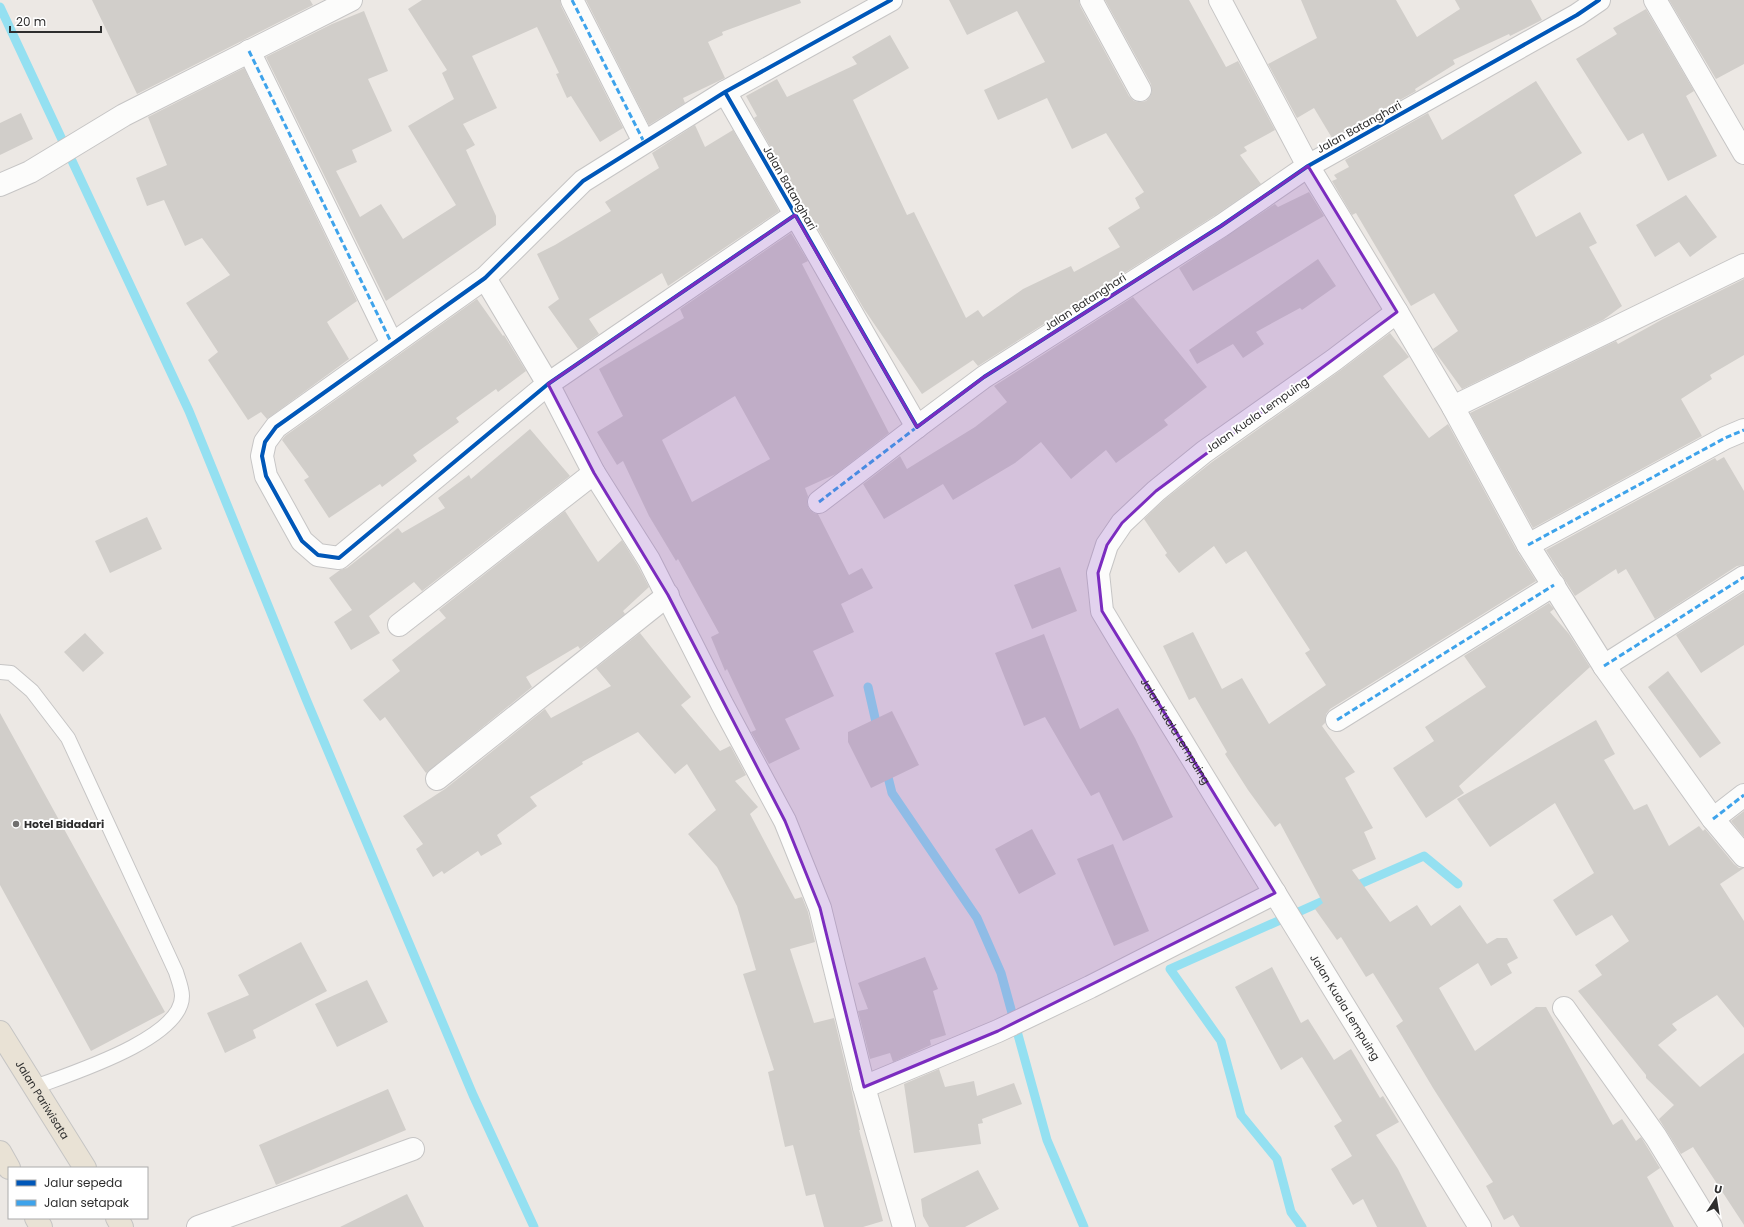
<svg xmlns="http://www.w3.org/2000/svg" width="1744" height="1227" viewBox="0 0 1744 1227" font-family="Poppins,sans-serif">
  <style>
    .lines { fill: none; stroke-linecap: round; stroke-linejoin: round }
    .stream { stroke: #94e0f1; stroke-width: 9 }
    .building { fill: #d1ceca; fill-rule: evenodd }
    .service-casing { stroke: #c6c5c5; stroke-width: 16 }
    .minor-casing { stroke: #c6c5c5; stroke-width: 24 }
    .primary-casing { stroke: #c6c5c4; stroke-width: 24 }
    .service { stroke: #fcfcfb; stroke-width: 14 }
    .minor { stroke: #fcfcfb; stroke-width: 22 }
    .primary { stroke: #e9e2d5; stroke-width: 22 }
    .quiet { stroke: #3ea3eb; stroke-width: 3; stroke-dasharray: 6 3; stroke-linecap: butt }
    .cycleway-casing { stroke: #fff; stroke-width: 6 }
    .cycleway { stroke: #0057b8; stroke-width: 4 }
    .marked { fill: #7b2cbf; fill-opacity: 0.2; stroke: #7b2cbf; stroke-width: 3; stroke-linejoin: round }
    .poi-dot { fill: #706f6e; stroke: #fff; stroke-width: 1.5 }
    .labels { text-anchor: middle; stroke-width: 4; stroke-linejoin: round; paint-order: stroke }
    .street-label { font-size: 11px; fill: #2e2e2e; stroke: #fff }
    .poi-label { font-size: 11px; font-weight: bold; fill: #2e2e2e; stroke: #fff; text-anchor: start }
  </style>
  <rect width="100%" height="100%" fill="#ece8e4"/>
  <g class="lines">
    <!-- stream -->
    <path class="stream" d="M 0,7 L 189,411 L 306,699 L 473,1095 L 534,1227
      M 868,687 L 878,731
      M 886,769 L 892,793 L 977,918 L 1001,973 L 1047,1140 L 1084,1227
      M 1351,888 L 1424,856 L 1458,884
      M 1302,1227 L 1291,1212 L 1277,1159 L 1241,1115 L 1221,1041 L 1170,969 L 1332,897"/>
  </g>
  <!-- building -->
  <path class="building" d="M 92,0 L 310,0 L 313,5 L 137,94 Z
    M 422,0 L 560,0 L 561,6 L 623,128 L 600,142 L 571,96 L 567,98 L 556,74 L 559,73 L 537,27 L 472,56 L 497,108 L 463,124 L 475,145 L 466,150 L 496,216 L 496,225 L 386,301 L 266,57 L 332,24 L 364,11 L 388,71 L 368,79 L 392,131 L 352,150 L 357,162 L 336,171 L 360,217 L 381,204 L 403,239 L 456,205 L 408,126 L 454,99 L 442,73 L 447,70 L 408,9 Z
    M 586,0 L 800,0 L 801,3 L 722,32 L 723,35 L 708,42 L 725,78 L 683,98 L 685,103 L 649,125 Z
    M 949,0 L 1079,0 L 1080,6 L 1129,96 L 1134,101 L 1140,102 L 1146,101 L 1150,97 L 1152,91 L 1151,84 L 1105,0 L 1189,0 L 1226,67 L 1238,61 L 1275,130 L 1244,147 L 1247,151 L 1240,155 L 1261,184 L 1214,216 L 978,366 L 973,360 L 922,394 L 864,309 L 754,118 L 757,116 L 746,96 L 777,79 L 787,97 L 857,64 L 852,57 L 890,35 L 909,68 L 853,100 L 907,215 L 914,212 L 966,318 L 978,310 L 983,317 L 1023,289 L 1071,266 L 1074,272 L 1120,247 L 1108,228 L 1140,208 L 1135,198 L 1144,192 L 1106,133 L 1072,149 L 1047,98 L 998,120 L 984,90 L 1045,62 L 1017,11 L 967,35 Z
    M 1301,0 L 1396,0 L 1417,37 L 1460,9 L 1455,0 L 1531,0 L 1542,20 L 1510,36 L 1509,34 L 1453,60 L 1455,64 L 1415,89 L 1416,91 L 1332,138 L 1314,108 L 1297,118 L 1268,64 L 1317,38 Z
    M 1669,0 L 1744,0 L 1744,64 L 1716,79 Z
    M 1646,9 L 1694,91 L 1686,96 L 1717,156 L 1668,181 L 1643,133 L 1628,141 L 1576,59 L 1617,34 L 1613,28 Z
    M 244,68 L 357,301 L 327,322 L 349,359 L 267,419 L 261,412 L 248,420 L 208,360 L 218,352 L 186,303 L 230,275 L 202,238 L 185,246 L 164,200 L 147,206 L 136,178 L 167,165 L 148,117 Z
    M 1536,81 L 1582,153 L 1514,195 L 1536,237 L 1580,212 L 1597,243 L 1589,247 L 1622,306 L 1603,320 L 1462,389 L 1433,349 L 1458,331 L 1434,293 L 1411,306 L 1356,213 L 1352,215 L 1332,181 L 1337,179 L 1334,175 L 1349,167 L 1345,160 L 1428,113 L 1442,140 Z
    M 21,113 L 33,139 L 0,155 L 0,123 Z
    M 695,125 L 705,147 L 733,130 L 779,211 L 668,286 L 662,273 L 589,319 L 599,334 L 578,349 L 548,307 L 559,299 L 537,254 L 555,245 L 611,211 L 605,202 L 659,168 L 652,153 Z
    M 1309,192 L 1324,216 L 1193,291 L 1179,268 L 1275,204 L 1278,207 Z
    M 1686,195 L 1717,237 L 1690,257 L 1679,242 L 1655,257 L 1636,225 Z
    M 791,233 L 808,261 L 802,264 L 889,433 L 836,474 L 805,488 L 808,496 L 807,503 L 809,509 L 814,513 L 818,514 L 849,575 L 862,568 L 873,588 L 841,604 L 854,632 L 813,651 L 834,696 L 785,719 L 800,749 L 769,764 L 751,732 L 756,730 L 727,669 L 725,671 L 711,637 L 719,633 L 678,559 L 676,561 L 649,516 L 623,461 L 617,465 L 597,432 L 623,416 L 599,369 L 684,318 L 680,309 ZM 735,396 L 770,459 L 692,502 L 662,440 Z
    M 1318,259 L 1336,286 L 1302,310 L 1300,308 L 1256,332 L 1264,344 L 1243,358 L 1233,344 L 1197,364 L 1189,350 Z
    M 1744,279 L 1744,355 L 1710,375 L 1712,379 L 1681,399 L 1702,436 L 1533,528 L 1470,413 L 1616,341 L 1618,344 L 1663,319 Z
    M 1133,297 L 1207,387 L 1164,420 L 1168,425 L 1116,463 L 1106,450 L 1071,479 L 1041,442 L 1015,463 L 953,500 L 943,484 L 884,519 L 863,484 L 900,456 L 907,469 L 975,427 L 1007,402 L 994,386 Z
    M 477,299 L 503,336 L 504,335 L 526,371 L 498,392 L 496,389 L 456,418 L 459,422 L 413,455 L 417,461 L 382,487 L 380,484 L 329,518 L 304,480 L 309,477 L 282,440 L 285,436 Z
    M 1390,333 L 1409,357 L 1383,376 L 1429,438 L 1448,424 L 1517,551 L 1536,581 L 1330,709 L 1326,714 L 1325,723 L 1322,726 L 1355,772 L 1345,778 L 1373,828 L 1364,832 L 1376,859 L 1352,870 L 1390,922 L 1417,905 L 1431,926 L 1460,905 L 1487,944 L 1497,938 L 1507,938 L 1518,958 L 1507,964 L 1512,973 L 1491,986 L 1478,963 L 1439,988 L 1475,1051 L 1536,1007 L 1546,1007 L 1613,1125 L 1622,1119 L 1636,1141 L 1641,1137 L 1660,1168 L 1647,1177 L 1674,1227 L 1520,1227 L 1513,1215 L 1504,1220 L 1486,1186 L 1493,1182 L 1433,1088 L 1396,1026 L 1403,1021 L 1373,973 L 1366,977 L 1341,937 L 1337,940 L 1315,909 L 1323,903 L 1280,823 L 1275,827 L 1248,790 L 1225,754 L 1227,752 L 1195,697 L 1189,700 L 1163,646 L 1193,632 L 1222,689 L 1242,678 L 1269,724 L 1326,685 L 1305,653 L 1310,650 L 1246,551 L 1226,564 L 1214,546 L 1179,573 L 1165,555 L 1167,553 L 1144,519 L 1164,500 L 1212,462 L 1341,370 Z
    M 530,429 L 570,476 L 422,591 L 414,582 L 369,616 L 380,633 L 351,650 L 334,622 L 352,610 L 329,578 L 340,570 L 347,568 L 398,528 L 402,533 L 445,508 L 438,498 L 469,475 L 471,479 Z
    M 1724,457 L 1744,491 L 1744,565 L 1737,566 L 1655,619 L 1626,569 L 1618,574 L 1616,569 L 1575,596 L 1546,550 L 1715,458 L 1717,461 Z
    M 565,511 L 598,562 L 622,540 L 638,566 L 649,587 L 623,611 L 625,614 L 580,649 L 578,646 L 526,677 L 532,687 L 426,773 L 385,717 L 380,721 L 363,700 L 400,671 L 392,660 L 446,618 L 439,610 Z
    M 147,517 L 162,549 L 110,573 L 95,541 Z
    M 1060,567 L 1077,611 L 1032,629 L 1014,585 Z
    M 1744,592 L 1744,645 L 1701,673 L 1676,635 Z
    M 1549,603 L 1554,609 L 1550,612 L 1569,634 L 1590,667 L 1459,786 L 1464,793 L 1426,818 L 1393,768 L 1434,741 L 1425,727 L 1486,687 L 1464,656 Z
    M 85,633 L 104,653 L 83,672 L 64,652 Z
    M 640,633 L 691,697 L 681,705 L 720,751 L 730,746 L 731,747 L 746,775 L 735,781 L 758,807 L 750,814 L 795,899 L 802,897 L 808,912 L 815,942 L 790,949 L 814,1023 L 834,1018 L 851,1088 L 860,1130 L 859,1130 L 883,1221 L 863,1227 L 824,1227 L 815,1194 L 806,1196 L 793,1145 L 785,1147 L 768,1072 L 774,1070 L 743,974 L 756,970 L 737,906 L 717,867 L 688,834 L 716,810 L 687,764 L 675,774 L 638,732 L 582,762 L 583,764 L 530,797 L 537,806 L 497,835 L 502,844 L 481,856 L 478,851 L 444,874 L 442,871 L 433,877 L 416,849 L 423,844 L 403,816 L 445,789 L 545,709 L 551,718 L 611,686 L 596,668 Z
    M 1044,634 L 1080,729 L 1118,708 L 1135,738 L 1173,817 L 1123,841 L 1099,792 L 1091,796 L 1045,717 L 1024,726 L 995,653 Z
    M 1668,671 L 1721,743 L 1700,758 L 1648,687 Z
    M 892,711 L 919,765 L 871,788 L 848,742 L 848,732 Z
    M 0,713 L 165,1012 L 91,1051 L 0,885 Z
    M 1596,720 L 1615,754 L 1604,760 L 1634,810 L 1647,804 L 1669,846 L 1699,826 L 1703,831 L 1705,829 L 1734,864 L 1739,868 L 1744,868 L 1720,884 L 1744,921 L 1744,1028 L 1717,995 L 1672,1024 L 1677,1030 L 1658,1045 L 1700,1087 L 1744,1053 L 1744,1225 L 1693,1147 L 1681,1154 L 1659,1119 L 1674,1105 L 1646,1078 L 1646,1075 L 1578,991 L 1602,975 L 1595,965 L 1629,941 L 1612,915 L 1576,936 L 1553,900 L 1594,873 L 1555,803 L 1490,847 L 1457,799 Z
    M 1744,811 L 1744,837 L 1731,821 Z
    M 1032,829 L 1056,874 L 1019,894 L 995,849 Z
    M 1113,844 L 1149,931 L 1114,946 L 1077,859 Z
    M 301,942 L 327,991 L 253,1030 L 256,1038 L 225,1053 L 207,1013 L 249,995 L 238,975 Z
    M 925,957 L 938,989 L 933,991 L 946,1035 L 930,1040 L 931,1045 L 893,1062 L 890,1053 L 870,1059 L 858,1011 L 868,1009 L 858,983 Z
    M 1272,967 L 1301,1023 L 1308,1019 L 1334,1060 L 1351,1049 L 1380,1098 L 1383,1096 L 1399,1122 L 1376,1135 L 1398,1169 L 1427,1227 L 1377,1227 L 1363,1199 L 1353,1205 L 1331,1169 L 1352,1156 L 1334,1126 L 1342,1121 L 1302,1057 L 1281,1070 L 1235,987 Z
    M 367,980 L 388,1022 L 337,1047 L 315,1004 Z
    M 939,1069 L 945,1087 L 974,1081 L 977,1096 L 1014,1083 L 1022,1104 L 982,1119 L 983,1123 L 978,1124 L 981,1144 L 914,1153 L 904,1084 Z
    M 388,1089 L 406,1130 L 276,1185 L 259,1145 Z
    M 978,1170 L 999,1209 L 965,1227 L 929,1227 L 923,1216 L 921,1199 Z
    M 407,1194 L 424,1227 L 340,1227 Z"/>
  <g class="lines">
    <!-- service casing -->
    <g class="service-casing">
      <path id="service" d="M 0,672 L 11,673 L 32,691 L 68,738 L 176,972 C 178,979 182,988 182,996 C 182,1039 69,1074 35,1087"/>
    </g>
    <!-- minor casing -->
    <g class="minor-casing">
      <g id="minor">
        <path d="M 572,0 L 644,142"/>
        <path d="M 1091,0 L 1140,90"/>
        <path d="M 1220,0 L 1308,166 L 1397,312 L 1453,407 L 1528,545 L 1604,666 L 1713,819 L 1744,856"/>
        <path d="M 1655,0 L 1744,153"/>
        <path d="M 249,51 L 392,344"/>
        <path d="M 725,92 L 917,427 L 984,377 L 1221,226 L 1308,166 L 1577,15 L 1599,0"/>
        <path d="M 0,185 L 30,172 L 124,115 L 351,0"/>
        <path d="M 795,215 L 548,384 L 339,558 L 318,555 L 302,541 L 266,476 L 262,456 L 265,442 L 276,427 L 485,278 L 583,181 L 725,92 L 891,0"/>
        <path d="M 485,278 L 548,384 L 594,473 L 649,560 L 722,704 L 785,821 L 820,908 L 864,1087 L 904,1227"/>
        <path id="s1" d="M 1397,312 L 1334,360 L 1204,452 L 1156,491 L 1122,523 L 1107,545 L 1098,573 L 1102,611 L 1120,641 L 1480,1227"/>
        <path d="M 1453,407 L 1744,265"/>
        <path d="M 819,502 L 917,427"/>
        <path d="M 1528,545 L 1725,438 L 1744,430"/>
        <path d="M 399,625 L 594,473"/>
        <path d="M 1604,666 L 1744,577"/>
        <path d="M 1337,720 L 1554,585"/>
        <path d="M 437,779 L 668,595"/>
        <path d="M 1713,819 L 1744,795"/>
        <path d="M 1564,1008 L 1656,1137 L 1711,1227"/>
        <path d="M 864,1087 L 998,1031 L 1090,987 L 1275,893"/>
        <path d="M 198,1227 L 413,1149"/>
      </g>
    </g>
    <!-- primary casing -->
    <g class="primary-casing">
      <g id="primary">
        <path id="s2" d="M 0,1032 L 85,1168"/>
        <path d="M 0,1152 L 9,1168"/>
        <path d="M 36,1218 L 41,1227"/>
        <path d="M 117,1218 L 122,1227"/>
      </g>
    </g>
    <!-- service -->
    <use href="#service" class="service"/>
    <!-- minor -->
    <use href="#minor" class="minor"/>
    <!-- primary -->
    <use href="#primary" class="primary"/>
    <!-- quiet -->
    <path class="quiet" d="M 572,0 L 644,142
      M 249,51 L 392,344
      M 819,502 L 917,427
      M 1528,545 L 1725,438 L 1744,430
      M 1604,666 L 1744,577
      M 1337,720 L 1554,585
      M 1713,819 L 1744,795"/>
    <!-- cycleway casing -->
    <g class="cycleway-casing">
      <path id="cycleway" d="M 725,92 L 917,427 L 984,377 L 1221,226 L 1308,166 L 1577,15 L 1599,0
        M 795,215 L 548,384 L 339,558 L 318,555 L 302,541 L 266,476 L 262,456 L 265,442 L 276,427 L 485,278 L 583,181 L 725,92 L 891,0"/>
    </g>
    <!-- cycleway -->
    <use href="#cycleway" class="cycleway"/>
  </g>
  <!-- marked area -->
  <path class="marked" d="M 1308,166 L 1397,312 L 1156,491 L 1122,523 L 1107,545 L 1098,573 L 1102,611 L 1275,893 L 998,1031 L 864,1087 L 820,908 L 785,821 L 668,595 L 594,473 L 548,384 L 795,215 L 917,427 L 984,377 L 1221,226 Z"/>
  <!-- markers -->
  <circle class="poi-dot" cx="16" cy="824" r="4"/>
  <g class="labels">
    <!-- street labels -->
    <g class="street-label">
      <text transform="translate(1359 127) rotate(-29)" y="4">Jalan Batanghari</text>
      <text transform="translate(790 188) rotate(60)" y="4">Jalan Batanghari</text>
      <text transform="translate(1085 302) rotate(-33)" y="4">Jalan Batanghari</text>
      <text transform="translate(1257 415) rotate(-35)" y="4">Jalan Kuala Lempuing</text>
      <text dy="4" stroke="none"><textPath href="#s1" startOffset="582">Jalan Kuala Lempuing</textPath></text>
      <text dy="4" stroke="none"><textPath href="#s1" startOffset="906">Jalan Kuala Lempuing</textPath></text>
      <text dy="4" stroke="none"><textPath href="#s2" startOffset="80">Jalan Pariwisata</textPath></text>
    </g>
    <!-- poi labels -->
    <g class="poi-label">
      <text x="24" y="828">Hotel Bidadari</text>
    </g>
  </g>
  <!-- legend -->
  <rect x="8" y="1167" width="140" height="52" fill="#ffffff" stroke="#ababab"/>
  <rect x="16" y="1180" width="20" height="6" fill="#0057b8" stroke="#ababab"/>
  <text x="44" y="1187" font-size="12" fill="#2e2e2e">Jalur sepeda</text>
  <rect x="16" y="1200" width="20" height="6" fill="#3ea3eb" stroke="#ababab"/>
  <text x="44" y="1207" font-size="12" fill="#2e2e2e">Jalan setapak</text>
  <!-- north arrow -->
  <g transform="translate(1716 1199) rotate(12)" stroke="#ffffff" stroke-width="3" paint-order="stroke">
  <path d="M0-3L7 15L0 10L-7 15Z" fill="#2e2e2e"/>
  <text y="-6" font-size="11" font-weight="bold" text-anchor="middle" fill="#2e2e2e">U</text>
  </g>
  <!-- scale -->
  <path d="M10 26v6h91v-6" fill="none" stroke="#2e2e2e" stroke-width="2"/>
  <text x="16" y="26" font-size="12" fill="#2e2e2e" stroke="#ffffff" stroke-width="3" paint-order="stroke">20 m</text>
</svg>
